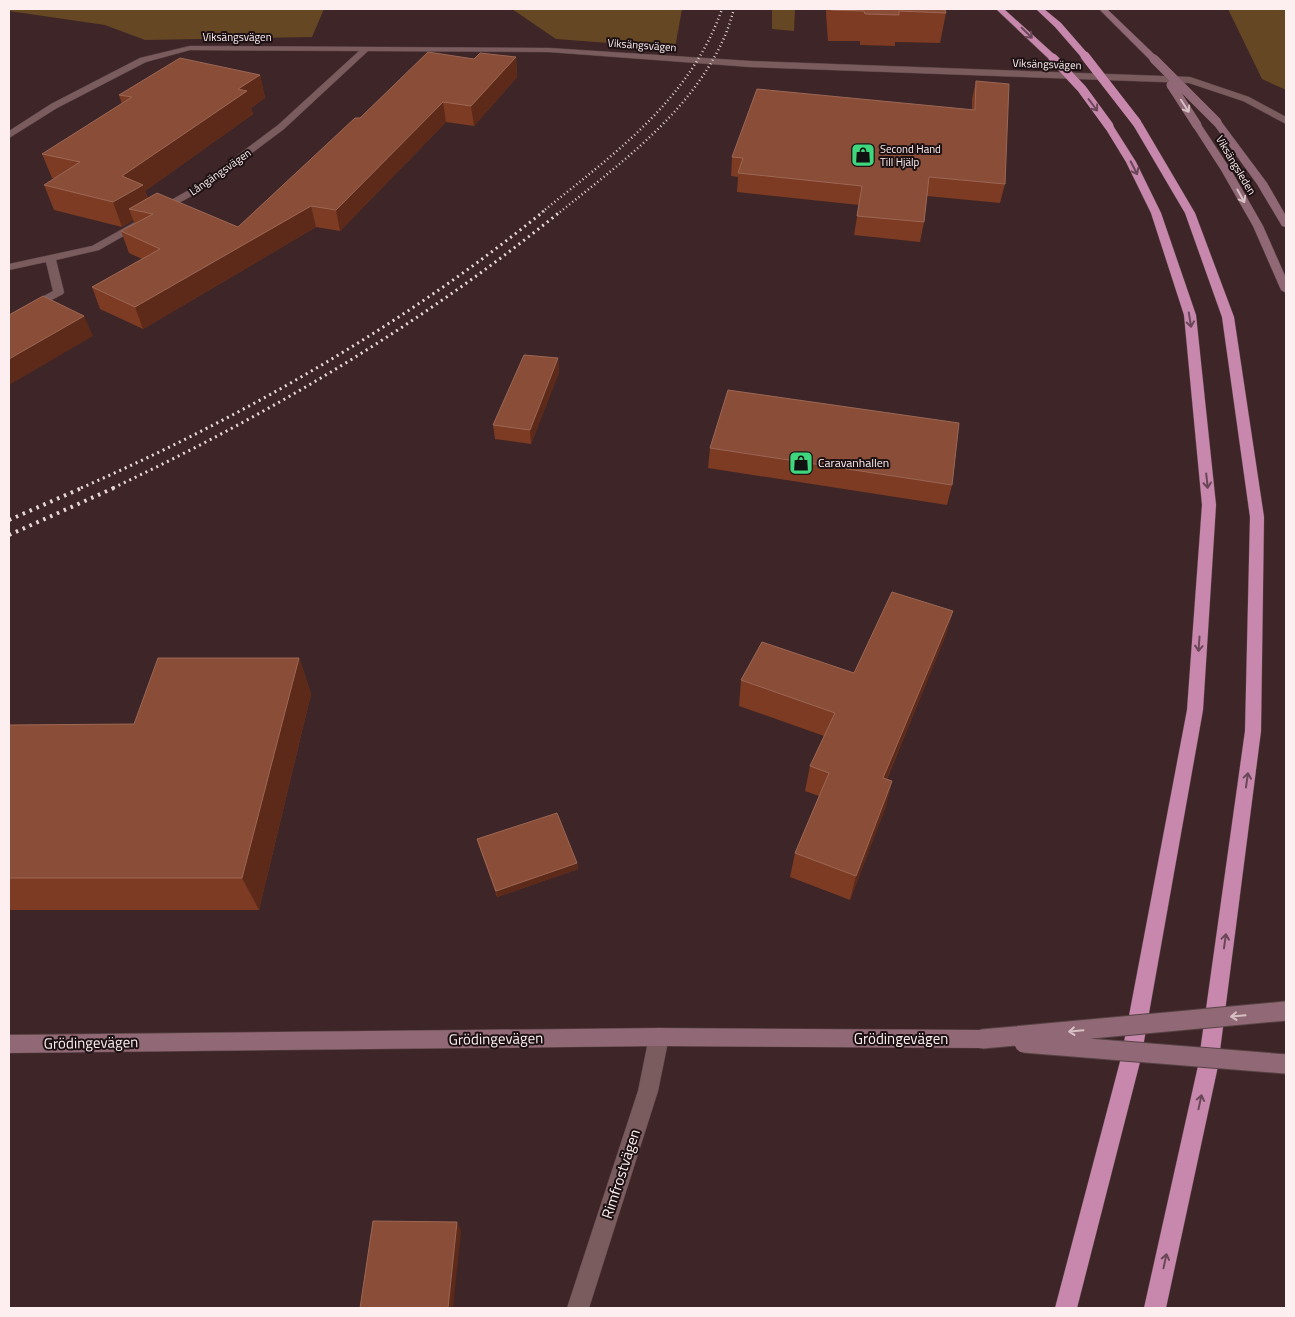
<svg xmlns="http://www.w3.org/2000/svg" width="1295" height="1317" viewBox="0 0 1295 1317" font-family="'Titillium Web',sans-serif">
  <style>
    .green { fill: #664723 }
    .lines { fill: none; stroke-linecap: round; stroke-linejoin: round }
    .street-casing { stroke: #584346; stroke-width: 1 }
    .secondary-casing { stroke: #584346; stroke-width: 1 }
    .highway-casing { stroke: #584346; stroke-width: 1 }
    .street { fill: #7a5c5f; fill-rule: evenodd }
    .secondary { fill: #916976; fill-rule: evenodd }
    .highway { fill: #c888ad; fill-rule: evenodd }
    .rail-far2 { stroke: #e6d7d8; stroke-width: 2.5; stroke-dasharray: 1 3; stroke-linecap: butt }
    .rail-far1 { stroke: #e6d7d8; stroke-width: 3; stroke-dasharray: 2 4; stroke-linecap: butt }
    .rail { stroke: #e6d7d8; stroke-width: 4; stroke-dasharray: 2.5 5; stroke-linecap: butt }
    .secondary-bridge-far1-casing { stroke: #584346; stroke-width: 9; stroke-linecap: butt }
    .secondary-bridge-casing { stroke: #584346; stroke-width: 21; stroke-linecap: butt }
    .highway-bridge-casing { stroke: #584346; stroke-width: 9; stroke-linecap: butt }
    .secondary-bridge-far1 { stroke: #916976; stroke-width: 9 }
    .secondary-bridge { stroke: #916976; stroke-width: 19 }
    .highway-bridge { stroke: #c888ad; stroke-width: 9 }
    .wall { fill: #7c3b22 }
    .shaded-wall { fill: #5d2a1a }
    .building { fill: #8a4e38; stroke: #9c6755 }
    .oneway { stroke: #6a4758 }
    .oneway2 { stroke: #d7c0c5 }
    .labels { text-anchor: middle; stroke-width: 4; stroke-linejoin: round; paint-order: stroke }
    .far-street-label { font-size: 11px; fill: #fdeff0; stroke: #1d1113 }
    .far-poi-label { font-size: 11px; fill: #fdeff0; stroke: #1d1113; text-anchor: start }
    .poi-label { font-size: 12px; fill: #fdeff0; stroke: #1d1113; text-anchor: start }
    .near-street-label { font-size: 15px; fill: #fdeff0; stroke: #1d1113 }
  </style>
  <rect width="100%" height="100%" fill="#3e2527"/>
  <!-- green -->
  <path class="green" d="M 9,9 L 324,9 L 312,37 L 145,40 L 105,25 L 9,11 Z
    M 512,9 L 682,9 L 675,48 L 556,39 Z
    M 772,9 L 795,9 L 794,31 L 772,29 Z
    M 1228,9 L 1286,9 L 1286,90 L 1262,79 Z"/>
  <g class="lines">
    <!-- street casing -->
    <g class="street-casing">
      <path id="street" d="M 190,46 L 549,48 L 750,61 L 1190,77 L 1249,97 L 1286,117 L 1286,124 L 1243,101 L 1189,83 L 750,67 L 549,52 L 368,51 L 284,129 L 204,189 L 159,214 L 155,213 L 155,209 L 198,185 L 278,125 L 359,51 L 190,50 L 146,62 L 57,108 L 9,138 L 9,131 L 51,104 L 140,58 Z
        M 137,221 L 142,224 L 141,226 L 99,250 L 56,260 L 64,292 L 63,294 L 9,322 L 9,315 L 53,291 L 46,262 L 9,270 L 9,264 L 92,246 Z
        M 659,1028 L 666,1030 L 669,1037 L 658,1091 L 589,1308 L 567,1308 L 638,1091 L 649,1037 L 652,1030 Z"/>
    </g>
    <!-- secondary casing -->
    <g class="secondary-casing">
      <path id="secondary" d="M 1099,9 L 1107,9 L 1157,57 L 1157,61 L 1151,61 Z
        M 1217,119 L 1220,120 L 1267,183 L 1286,216 L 1286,227 L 1282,226 L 1257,184 L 1212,122 Z
        M 1197,122 L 1200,123 L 1231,170 L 1263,226 L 1286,278 L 1286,293 L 1281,290 L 1253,226 L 1221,170 L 1192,125 Z
        M 659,1028 L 982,1030 L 989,1032 L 992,1039 L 989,1046 L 982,1048 L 659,1046 L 9,1053 L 9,1035 Z"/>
    </g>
    <!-- highway casing -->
    <g class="highway-casing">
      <path id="highway" d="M 996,9 L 1004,9 L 1056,56 L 1056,60 L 1050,60 Z
        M 1036,9 L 1044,9 L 1061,23 L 1088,54 L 1088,58 L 1082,58 L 1055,27 Z
        M 1137,120 L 1142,123 L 1195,213 L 1234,317 L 1264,517 L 1261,731 L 1218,1066 L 1166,1308 L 1144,1308 L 1198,1066 L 1245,731 L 1250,517 L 1222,317 L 1185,213 L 1132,123 Z
        M 1109,123 L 1112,124 L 1136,162 L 1161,213 L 1196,315 L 1216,505 L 1203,710 L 1141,1058 L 1077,1308 L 1055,1308 L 1121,1058 L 1187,710 L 1202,505 L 1184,315 L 1151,213 L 1126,162 L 1104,126 Z"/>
    </g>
    <!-- street -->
    <use href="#street" class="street"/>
    <!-- secondary -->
    <use href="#secondary" class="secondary"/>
    <!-- highway -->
    <use href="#highway" class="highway"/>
    <!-- rail-far2 -->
    <path class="rail-far2" d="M 542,212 C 614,154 690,100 722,9
      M 560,212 C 621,163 691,112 724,38 C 728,29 731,19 734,9"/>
    <!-- rail-far1 -->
    <path class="rail-far1" d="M 81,488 C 245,416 405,324 544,211
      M 113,488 C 274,412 423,323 561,211"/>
    <!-- rail -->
    <path class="rail" d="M 9,520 L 84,487
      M 9,535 L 116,487"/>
    <!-- secondary-bridge-far1 casing -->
    <g class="secondary-bridge-far1-casing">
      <path id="secondary-bridge-far1" d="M 1154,59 L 1217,122
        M 1171,85 L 1197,125"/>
    </g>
    <!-- secondary-bridge casing -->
    <g class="secondary-bridge-casing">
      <path id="secondary-bridge" d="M 982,1039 L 1286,1011
        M 1024,1043 L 1286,1064"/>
    </g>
    <!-- highway-bridge casing -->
    <g class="highway-bridge-casing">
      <path id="highway-bridge" d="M 1085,56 L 1137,123
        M 1053,58 L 1082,89 L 1109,126"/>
    </g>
    <!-- secondary-bridge-far1 -->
    <use href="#secondary-bridge-far1" class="secondary-bridge-far1"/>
    <!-- secondary-bridge -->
    <use href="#secondary-bridge" class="secondary-bridge"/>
    <!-- highway-bridge -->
    <use href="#highway-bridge" class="highway-bridge"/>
  </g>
  <!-- wall -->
  <path class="wall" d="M 826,9 L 945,9 L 946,13 L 940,43 L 895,42 L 895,46 L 860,45 L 860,41 L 828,41 L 826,14 Z
    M 516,57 L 517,77 L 474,126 L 446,122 L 340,231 L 316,227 L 143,329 L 100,309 L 92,287 L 142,259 L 129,253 L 121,231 L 135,224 L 133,220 L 122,227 L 54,210 L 44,185 L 54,179 L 52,178 L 42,154 L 122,104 L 119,95 L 260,75 L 265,98 L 251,108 L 253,114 L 145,191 L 148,198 L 238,227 L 360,118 L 474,59 Z
    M 976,81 L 1005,184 L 1000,203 L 927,196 L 924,222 L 920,242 L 854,235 L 859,205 L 737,192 L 738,177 L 731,176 L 732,157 L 972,109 L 972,99 Z
    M 558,358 L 559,372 L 531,444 L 495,439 L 493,425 Z
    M 710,448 L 952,485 L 947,505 L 708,468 Z
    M 953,611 L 945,637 L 887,779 L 892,781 L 886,806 L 850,900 L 790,877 L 795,853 L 819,796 L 805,791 L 810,766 L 824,736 L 739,706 L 741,680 L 854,673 Z
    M 299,658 L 311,694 L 259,910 L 9,910 L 9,725 L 134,724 Z
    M 477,839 L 577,863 L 578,869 L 497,897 L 479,846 Z"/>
  <!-- shaded-wall -->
  <path class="shaded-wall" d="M 516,57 L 517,77 L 474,126 L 471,106 Z
    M 260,75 L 265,98 L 251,108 L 253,114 L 145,191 L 152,210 L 129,209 L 133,220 L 122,227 L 113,202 L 122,176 L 238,89 Z
    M 443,102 L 446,122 L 340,231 L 336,210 Z
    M 311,206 L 316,227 L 143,329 L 135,307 Z
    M 84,316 L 93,336 L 9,385 L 9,359 Z
    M 558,358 L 559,372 L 531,444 L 530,430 Z
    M 953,611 L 945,637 L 877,802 L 883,778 Z
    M 299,658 L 311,694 L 259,910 L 242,878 Z
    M 892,781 L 886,806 L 850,900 L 856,876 Z
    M 577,863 L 578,869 L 497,897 L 496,891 Z
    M 457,1222 L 461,1231 L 453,1308 L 448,1308 Z"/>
  <!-- building -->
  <path class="building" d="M 831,9 L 945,9 L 946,13 L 899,11 L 899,15 L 865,14 L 864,11 L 831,10 Z
    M 428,52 L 474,59 L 480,53 L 516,57 L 471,106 L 443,102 L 336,210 L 311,206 L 135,307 L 92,287 L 160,249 L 121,231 L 153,214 L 129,209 L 157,193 L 238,227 L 355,118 L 360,118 Z
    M 180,58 L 260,75 L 238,89 L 247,91 L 122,176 L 143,185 L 113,202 L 44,185 L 80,162 L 42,154 L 132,97 L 119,95 Z
    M 976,81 L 1009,84 L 1005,184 L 929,177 L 924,222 L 857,216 L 862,186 L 738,173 L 743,158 L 732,157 L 757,89 L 975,110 Z
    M 43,296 L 84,316 L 9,359 L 9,315 Z
    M 524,355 L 558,358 L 530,430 L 493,425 Z
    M 728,390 L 959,423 L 952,485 L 710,448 Z
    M 892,592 L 953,611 L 883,778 L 892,781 L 856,876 L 795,853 L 829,773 L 810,766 L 835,713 L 741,680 L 762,642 L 854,673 Z
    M 158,658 L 299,658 L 242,878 L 9,878 L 9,725 L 134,724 Z
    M 557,813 L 577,863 L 496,891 L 477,839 Z
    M 373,1221 L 457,1222 L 448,1308 L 360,1308 Z"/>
  <!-- one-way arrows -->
  <defs><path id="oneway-shaft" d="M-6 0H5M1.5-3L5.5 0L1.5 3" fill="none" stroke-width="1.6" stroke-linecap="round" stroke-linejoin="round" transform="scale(1.25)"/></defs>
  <g class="oneway">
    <use href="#oneway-shaft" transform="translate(1027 33) rotate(44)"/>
    <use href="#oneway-shaft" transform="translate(1093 105) rotate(53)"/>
    <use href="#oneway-shaft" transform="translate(1134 168) rotate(63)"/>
    <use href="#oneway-shaft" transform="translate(1190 320) rotate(81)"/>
    <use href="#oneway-shaft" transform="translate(1207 481) rotate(84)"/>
    <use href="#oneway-shaft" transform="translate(1199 644) rotate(94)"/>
    <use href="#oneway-shaft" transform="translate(1247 780) rotate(-82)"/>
    <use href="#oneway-shaft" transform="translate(1225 941) rotate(-82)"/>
    <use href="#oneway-shaft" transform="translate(1200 1102) rotate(-78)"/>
    <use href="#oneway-shaft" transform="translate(1165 1261) rotate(-78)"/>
  </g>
  <g class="oneway2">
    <use href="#oneway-shaft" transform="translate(1185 106) rotate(57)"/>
    <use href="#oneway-shaft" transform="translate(1241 196) rotate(61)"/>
    <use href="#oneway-shaft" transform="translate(1238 1016) rotate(175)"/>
    <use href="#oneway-shaft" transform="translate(1076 1031) rotate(175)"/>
  </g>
  <!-- icons -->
  <defs>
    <g id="shop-square" transform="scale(1.25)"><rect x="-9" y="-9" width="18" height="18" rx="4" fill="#3ed77d" stroke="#1d1113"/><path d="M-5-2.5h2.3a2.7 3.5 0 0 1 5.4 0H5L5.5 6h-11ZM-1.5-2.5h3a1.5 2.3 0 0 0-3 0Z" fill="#111"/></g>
  </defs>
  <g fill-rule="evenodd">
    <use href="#shop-square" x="863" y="155"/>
    <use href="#shop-square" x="801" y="463"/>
  </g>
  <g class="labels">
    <!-- far-street labels -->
    <g class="far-street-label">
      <text x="237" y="41">Viksängsvägen</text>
      <text transform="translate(642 45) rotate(4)" y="4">Viksängsvägen</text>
      <text transform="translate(1047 64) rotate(2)" y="4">Viksängsvägen</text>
      <text transform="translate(1236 165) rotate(59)" y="4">Viksängsleden</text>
      <text transform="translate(220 172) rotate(-35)" y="4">Långängsvägen</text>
    </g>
    <!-- far-poi labels -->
    <g class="far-poi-label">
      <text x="880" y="153">Second Hand<tspan x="880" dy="13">Till Hjälp</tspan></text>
    </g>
    <!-- poi labels -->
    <g class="poi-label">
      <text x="818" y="467">Caravanhallen</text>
    </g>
    <!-- near-street labels -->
    <g class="near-street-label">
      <text transform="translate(496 1039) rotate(-1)" y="5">Grödingevägen</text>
      <text x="901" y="1044">Grödingevägen</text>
      <text transform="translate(91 1043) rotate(-1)" y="5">Grödingevägen</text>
      <text transform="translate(621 1174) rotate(-72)" y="5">Rimfrostvägen</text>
    </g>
  </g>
  <!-- border -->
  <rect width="1295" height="1317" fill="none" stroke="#fdeff0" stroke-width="20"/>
</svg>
